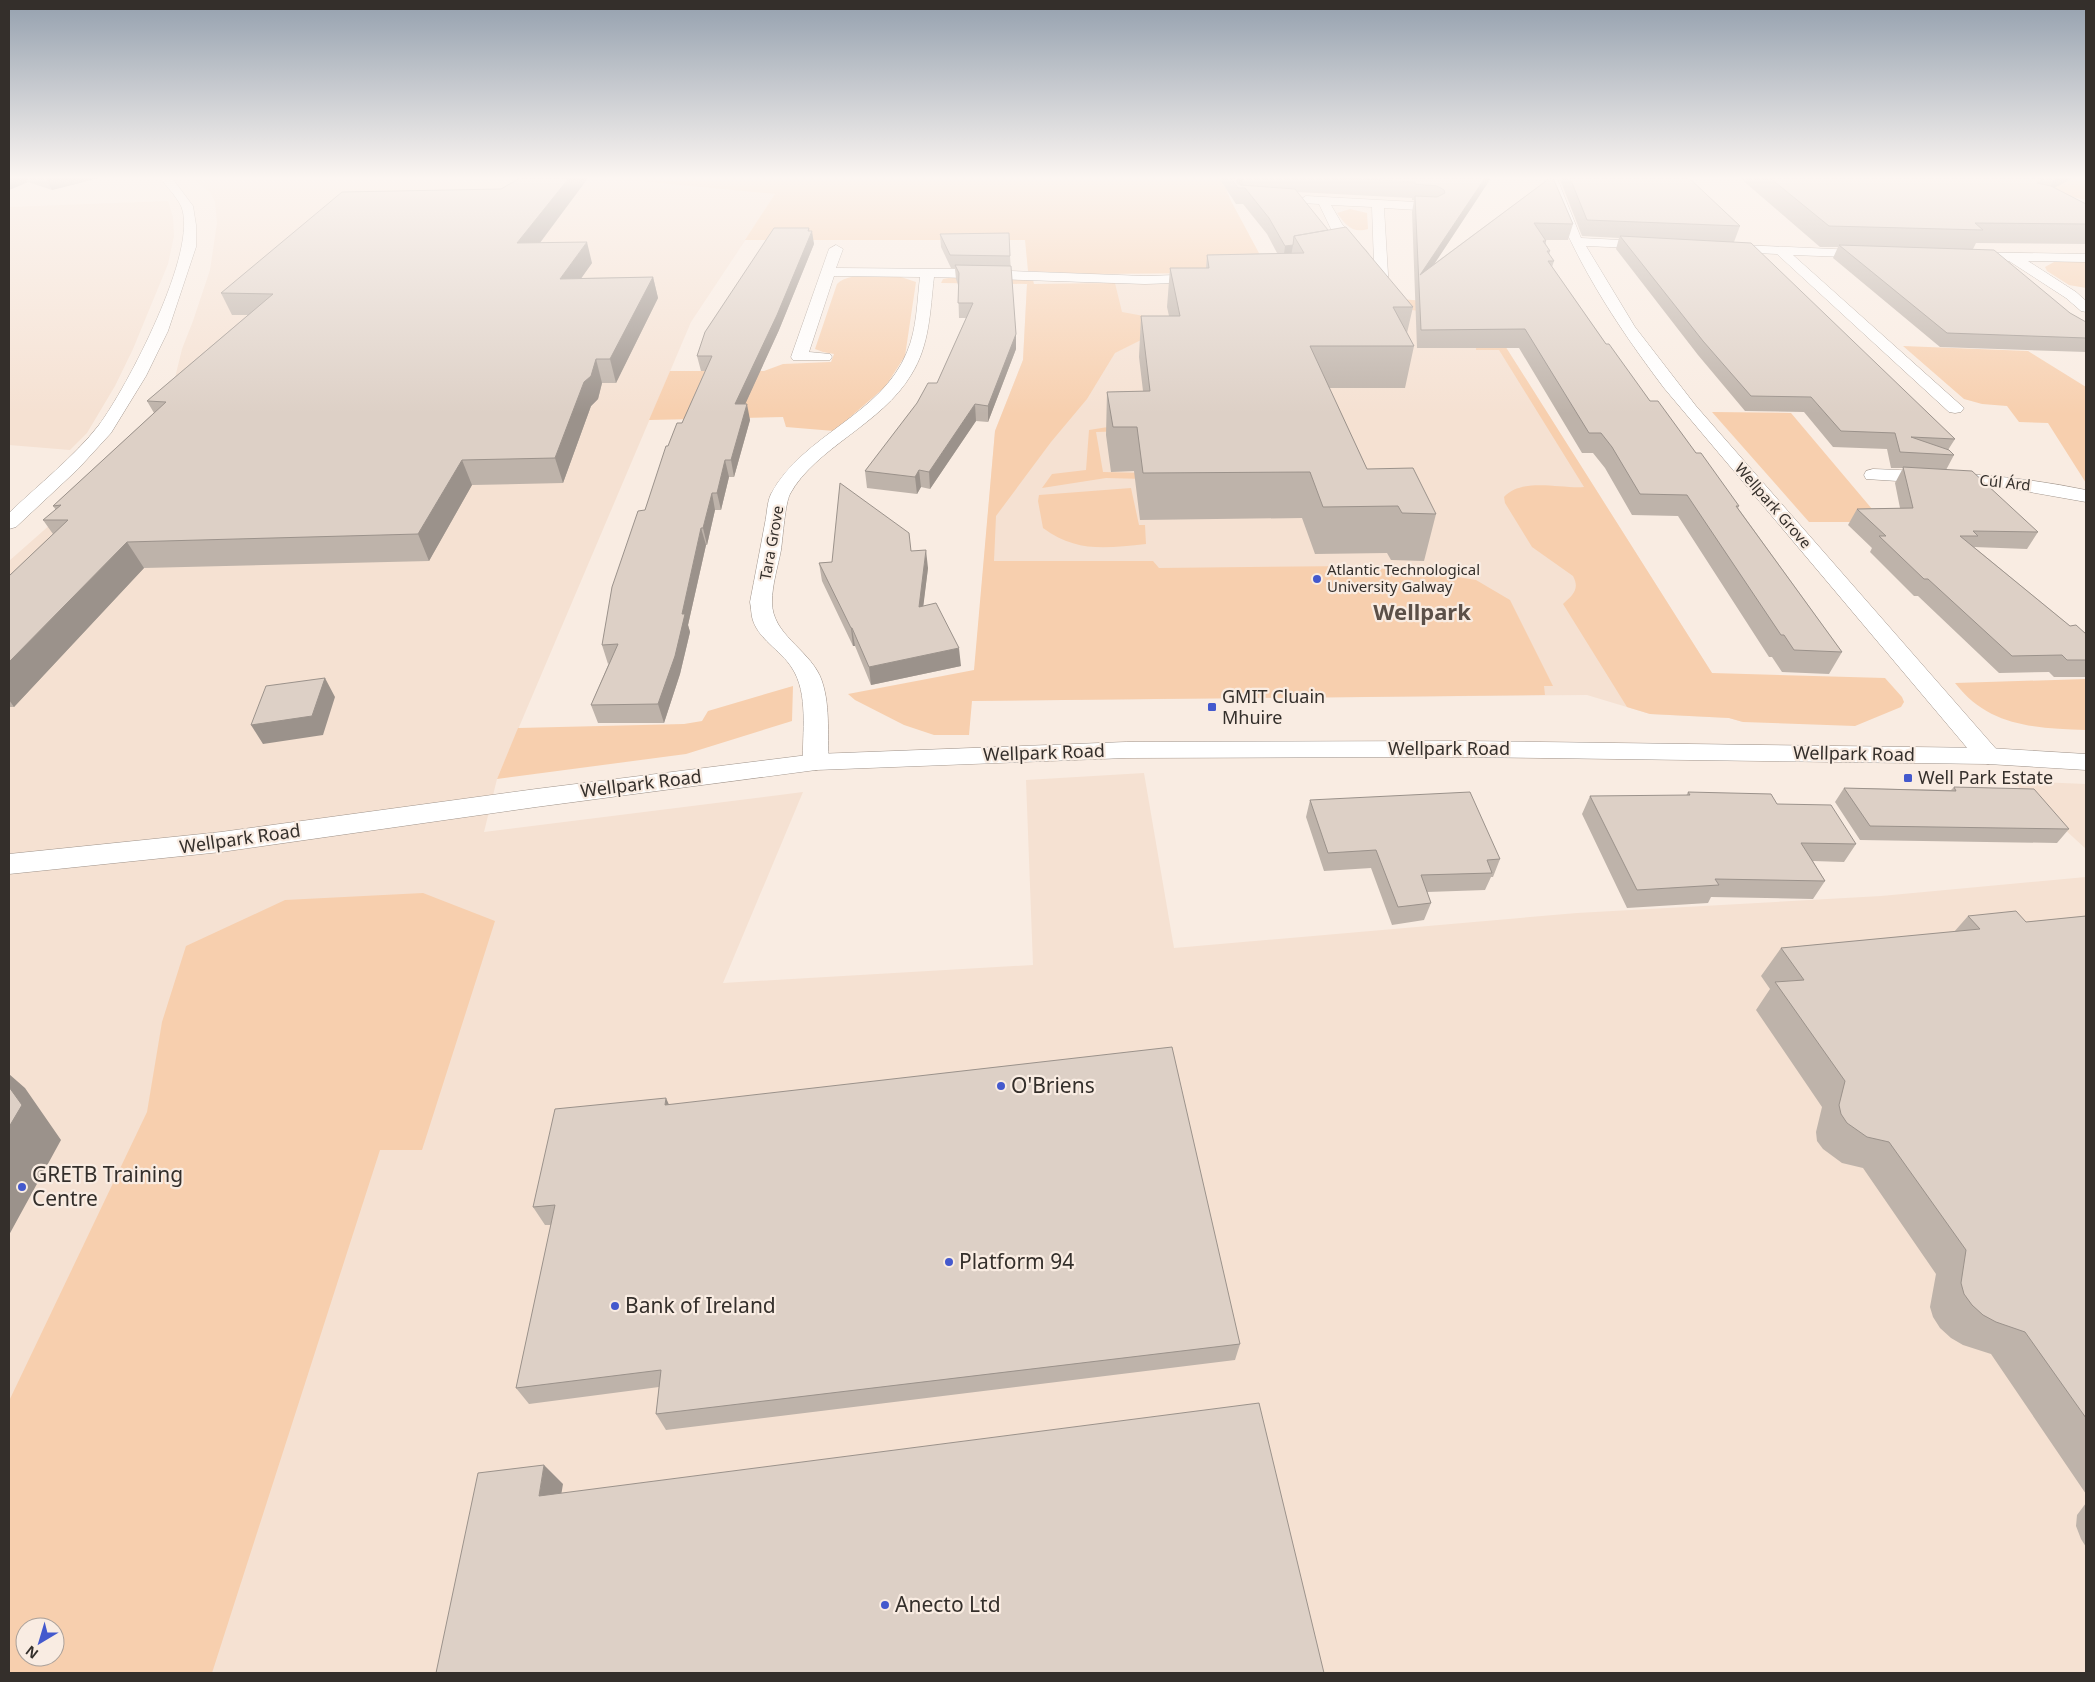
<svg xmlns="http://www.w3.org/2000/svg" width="2095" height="1682" viewBox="0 0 2095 1682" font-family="'Noto Sans',sans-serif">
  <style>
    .built { fill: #f5e1d2; fill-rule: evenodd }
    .green { fill: #f7cfae; fill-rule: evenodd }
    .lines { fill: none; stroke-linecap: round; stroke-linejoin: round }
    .street-casing { stroke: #9f938a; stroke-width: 1 }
    .secondary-casing { stroke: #9f938a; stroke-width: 1 }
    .street { fill: #fff; fill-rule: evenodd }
    .secondary { fill: #fff; fill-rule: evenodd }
    .wall { fill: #beb3aa }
    .shaded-wall { fill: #9b928b }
    .building { fill: #ddd0c6; stroke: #9b928b }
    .poi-dot { fill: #4459cd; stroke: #f9ece2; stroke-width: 2 }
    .labels { text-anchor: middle; stroke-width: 4.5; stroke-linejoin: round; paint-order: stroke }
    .far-street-label { font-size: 15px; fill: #342f2b; stroke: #f9ece2 }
    .far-poi-label { font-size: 15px; fill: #342f2b; stroke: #f9ece2; text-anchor: start }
    .poi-label { font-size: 18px; fill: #342f2b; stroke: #f9ece2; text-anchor: start }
    .street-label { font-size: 18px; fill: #342f2b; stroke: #f9ece2 }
    .near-poi-label { font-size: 21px; fill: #342f2b; stroke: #f9ece2; text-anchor: start }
    .district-label { font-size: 22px; font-weight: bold; fill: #5b5048; stroke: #f9ece2 }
  </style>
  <rect width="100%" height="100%" fill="#f9ece2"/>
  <!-- built -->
  <path class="built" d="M 191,178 L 606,178 L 776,194 L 691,322 L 497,779 L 484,832 L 803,792 L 723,983 L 1033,965 L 1026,780 L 1144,773 L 1174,948 L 1577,913 L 1881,896 L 2086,877 L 2086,1673 L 9,1673 L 9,561 L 136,449 L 173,386 L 182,349 L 193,321 L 210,270 L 217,223 L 215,202 L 210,192 ZM 25,1627 L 55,1627 L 55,1657 L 25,1657 Z
    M 168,201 L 173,217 L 174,236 L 168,264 L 133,349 L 115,386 L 87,433 L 70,450 L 9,445 L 9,207 Z
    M 1281,282 L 1310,292 L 1476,305 L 1507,349 L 1743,722 L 1729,718 L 1650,714 L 1587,695 L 972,701 L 995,431 L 1023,360 L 1027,284 Z
    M 2012,781 L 2086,784 L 2086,849 Z"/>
  <!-- green -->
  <path class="green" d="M 606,178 L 1222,178 L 1230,199 L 1260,255 L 1214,273 L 1094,274 L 1028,271 L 1025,240 L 745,240 L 775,194 Z
    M 2047,178 L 2086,178 L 2086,200 L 2018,184 Z
    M 1350,209 L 1367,213 L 1368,229 C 1352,234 1345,224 1337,213 Z
    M 2054,262 L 2086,262 L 2086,288 L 2069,285 L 2047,271 L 2045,267 Z
    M 898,276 L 916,282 L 905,356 L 885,387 L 834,431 L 786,427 L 783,417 L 649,420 L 670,371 L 764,371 L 783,364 L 831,362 L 834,354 L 823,352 L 815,349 L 837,284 C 848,272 883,276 898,276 Z
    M 954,277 L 1033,280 L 1034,284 L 1115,283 L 1122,312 L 1144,316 L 1143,339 L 1115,353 L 1087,399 L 1051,442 L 996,516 L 994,561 L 1153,561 L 1159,568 L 1353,566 L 1439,574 L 1476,580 L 1510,600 L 1553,686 L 1544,686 L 1545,695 L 972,701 L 969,735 L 934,735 L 904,725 L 855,700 L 848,694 L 974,670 L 995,431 L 1023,360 L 1027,284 L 941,283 L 943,279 Z
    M 1310,292 L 1476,305 L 1507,349 L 1712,673 L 1885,678 L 1902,697 L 1904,702 L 1901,707 L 1855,726 L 1743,722 L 1729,718 L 1650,714 L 1627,707 L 1563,604 C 1573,595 1580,589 1573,576 L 1532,547 L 1505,503 L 1504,497 C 1522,477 1561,489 1584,487 L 1499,350 L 1476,350 L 1476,340 L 1418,311 Z
    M 1903,346 L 2028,351 L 2086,387 L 2086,483 L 2048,423 L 2019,422 L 2007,406 L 1982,404 L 1964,399 Z
    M 1712,412 L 1791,413 L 1883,522 L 1809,522 Z
    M 1108,427 L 1130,431 L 1096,432 L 1103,472 L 1146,473 L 1145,479 L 1106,478 L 1042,488 L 1052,474 L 1086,470 L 1089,430 Z
    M 1131,488 L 1139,525 L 1145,525 L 1146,544 C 1106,548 1077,553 1043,528 L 1038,501 L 1039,495 Z
    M 2086,679 L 2086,730 C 2035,728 1989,727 1955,683 Z
    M 793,686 L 792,721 L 686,754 L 497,779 L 518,728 L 684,724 L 702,721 L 708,711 Z
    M 423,893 L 495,921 L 422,1150 L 380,1150 L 212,1673 L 9,1673 L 9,1401 L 147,1112 L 162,1022 L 186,946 L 285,900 ZM 25,1627 L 55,1627 L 55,1657 L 25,1657 Z"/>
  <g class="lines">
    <!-- street casing -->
    <g class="street-casing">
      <path id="street" d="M 1545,178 L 1557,178 L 1581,238 L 1660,242 L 1662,245 L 1655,249 L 1586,246 L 1635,327 L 1696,406 L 1997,750 L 2001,756 L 1997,762 L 1988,764 L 1979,762 L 1664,388 C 1615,323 1571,256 1545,178 Z
        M 1306,196 L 1434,203 L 1440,207 L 1434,211 L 1384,208 L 1389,291 L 1387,294 L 1377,294 L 1375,291 L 1372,207 L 1331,205 L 1342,224 L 1369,254 L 1360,259 L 1355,258 L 1354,254 L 1331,229 L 1319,204 L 1302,203 L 1300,200 Z
        M 1720,244 L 1877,251 L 1879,254 L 1872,258 L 1793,255 L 1964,408 L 1961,412 L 1955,413 L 1949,412 L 1777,254 L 1715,251 L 1713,248 L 1715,245 Z
        M 836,245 L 843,249 L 836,268 L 955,269 L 1145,276 L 1206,274 L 1213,278 L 1206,282 L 1145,284 L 934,277 C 930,311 930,345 911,375 C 882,424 815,448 790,494 C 785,504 783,536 781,550 C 778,566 772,585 772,602 C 772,634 807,648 820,676 C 831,702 827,734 829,762 L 825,768 L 816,770 L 807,768 L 803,762 C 802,733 809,694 792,668 C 781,650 757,639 752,617 C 751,612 751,607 750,602 C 755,576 760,550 765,523 C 767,514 767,502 771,494 C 803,434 881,416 907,352 C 917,329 917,301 920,277 L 834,276 L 809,352 L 830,354 L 832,357 L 830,360 L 793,360 L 791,357 L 829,249 Z
        M 1965,252 L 2086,254 L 2086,262 L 2028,261 L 2076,292 L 2086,301 L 2086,312 L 2081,311 L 2066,298 L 2009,261 L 1960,259 L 1958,256 L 1960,253 Z
        M 1873,469 C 1945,472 2016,475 2086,490 L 2086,502 L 2007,488 L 1866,479 L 1864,475 L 1866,471 Z"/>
    </g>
    <!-- secondary casing -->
    <g class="secondary-casing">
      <path id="secondary" d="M 160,178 L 172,178 L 193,206 L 196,225 L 196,247 L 168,331 L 146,376 L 111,433 L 78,469 L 16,527 L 9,529 L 9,513 C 37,486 75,456 99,425 C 126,389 200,249 181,206 C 176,196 167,187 160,178 Z
        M 1465,741 L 1988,748 L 2086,754 L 2086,770 L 1988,764 L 1465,757 L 1126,758 L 816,770 L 536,807 L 221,852 L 9,874 L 9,854 L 221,832 L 536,789 L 816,754 L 1126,742 Z"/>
    </g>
    <!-- street -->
    <use href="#street" class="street"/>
    <!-- secondary -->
    <use href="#secondary" class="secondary"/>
  </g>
  <!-- wall -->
  <path class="wall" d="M 9,178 L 99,178 L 52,190 L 28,182 L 9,190 Z
    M 588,178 L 540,243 L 592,263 L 581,278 L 653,277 L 658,298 L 616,383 L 602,383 L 598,399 L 591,406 L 563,483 L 472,485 L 429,561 L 144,568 L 14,707 L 9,707 L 9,576 L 53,534 L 43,520 L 56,510 L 53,506 L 154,413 L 147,401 L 248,315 L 232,315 L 221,293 L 501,189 Z
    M 1219,178 L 1491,178 L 1435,263 L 1550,178 L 1573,224 L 1568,240 L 1545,240 L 1546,241 L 1546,244 L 1550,251 L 1549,255 L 1554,261 L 1552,267 L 1606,344 L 1650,401 L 1696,453 L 1739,506 L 1738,508 L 1842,652 L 1829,674 L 1782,672 L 1772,657 L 1769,657 L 1678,516 L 1632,515 L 1605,468 L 1593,453 L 1582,453 L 1519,348 L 1417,348 L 1412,212 L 1414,200 L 1412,200 L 1412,198 L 1297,192 L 1328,230 L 1413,307 L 1407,333 L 1414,346 L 1405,388 L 1329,388 L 1367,469 L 1436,514 L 1424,561 L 1391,560 L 1387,553 L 1315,554 L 1302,518 L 1140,520 L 1134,471 L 1111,472 L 1106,435 L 1107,392 L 1143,391 L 1139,357 L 1141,316 L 1169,316 L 1167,307 L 1170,268 L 1206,268 L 1207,255 L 1277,253 L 1267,234 L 1243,204 L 1236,204 Z
    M 1562,178 L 1689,178 L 1740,226 L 1734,242 L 1955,439 L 1948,450 L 1954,455 L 1946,470 L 2038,532 L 2027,549 L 1974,547 L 2070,626 L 2086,634 L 2086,677 L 2054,677 L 2049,672 L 1999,673 L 1918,596 L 1914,596 L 1870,552 L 1872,548 L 1848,525 L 1857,509 L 1900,508 L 1895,483 L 1903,468 L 1891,468 L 1887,449 L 1833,447 L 1804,412 L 1745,411 L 1698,355 L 1616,249 L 1619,238 L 1582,236 L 1561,182 Z
    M 1740,178 L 2073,178 L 2054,188 L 2086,204 L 2086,244 L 1976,243 L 1973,249 L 2086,338 L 2086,352 L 1940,347 L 1833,258 L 1838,247 L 1820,247 Z
    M 809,231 L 814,244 L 779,330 L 745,404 L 750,420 L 734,477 L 729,477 L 721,510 L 715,510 L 707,545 L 706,545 L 688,625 L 690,632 L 680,674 L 664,723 L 598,723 L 591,705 L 609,663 L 608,664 L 602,645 L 645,510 L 668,446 L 682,423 L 705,371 L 701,371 L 697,356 Z
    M 940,234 L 1010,256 L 1016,349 L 988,422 L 976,421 L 930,489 L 921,487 L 917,494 L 867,488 L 865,471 L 937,383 L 966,318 L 959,318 L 958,285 L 956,279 L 955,269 L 951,268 L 941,247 Z
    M 911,551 L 928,568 L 923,606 L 961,666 L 871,685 L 855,646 L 853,646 L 822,581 L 819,563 L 832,562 Z
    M 1954,787 L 2069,829 L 2057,843 L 1860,840 L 1835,802 L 1844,788 L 1951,790 Z
    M 1688,792 L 1777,804 L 1856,844 L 1844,862 L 1813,861 L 1825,881 L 1813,899 L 1711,897 L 1708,903 L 1627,908 L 1582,814 L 1590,796 L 1686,796 Z
    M 1310,800 L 1500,859 L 1493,877 L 1491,877 L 1485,890 L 1427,892 L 1431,903 L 1424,920 L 1392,925 L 1371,868 L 1324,871 L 1306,817 Z
    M 1968,916 L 2026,922 L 2086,916 L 2086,1494 L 1991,1354 L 1963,1345 L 1951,1338 L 1940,1328 L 1933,1317 L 1930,1307 L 1936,1274 L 1863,1168 L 1842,1163 L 1823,1149 L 1817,1141 L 1816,1132 L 1822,1107 L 1756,1010 L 1770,989 L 1761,976 L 1781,948 L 1954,932 Z
    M 669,1105 L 1240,1344 L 1235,1360 L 666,1430 L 656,1414 L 659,1387 L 529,1404 L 516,1388 L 551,1225 L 545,1225 L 533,1207 Z
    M 2086,1503 L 2086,1547 L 2081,1539 L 2076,1526 L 2077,1515 Z"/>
  <!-- shaded-wall -->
  <path class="shaded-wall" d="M 9,178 L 26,178 L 28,182 L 9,190 Z
    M 46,178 L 99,178 L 52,190 Z
    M 569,178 L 588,178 L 524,264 L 517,243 Z
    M 1238,178 L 1243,178 L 1242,188 L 1236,185 L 1237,179 Z
    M 1485,178 L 1491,178 L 1419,287 L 1420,275 Z
    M 2055,178 L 2073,178 L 2048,191 Z
    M 809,228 L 810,237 L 812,231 L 814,244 L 779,330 L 738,420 L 735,404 Z
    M 587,242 L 592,263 L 566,300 L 560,279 Z
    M 1293,245 L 1290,262 L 1283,263 L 1285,246 Z
    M 653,277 L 658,298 L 616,383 L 610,359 Z
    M 1016,334 L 1016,349 L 988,422 L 988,406 Z
    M 596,359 L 602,383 L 598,399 L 591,406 L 563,483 L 555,458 L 584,382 Z
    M 747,404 L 750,420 L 734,477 L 731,460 Z
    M 975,404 L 976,421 L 930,489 L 929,472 Z
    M 462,460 L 472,485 L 429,561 L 418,534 Z
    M 725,460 L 729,477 L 721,510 L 717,493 Z
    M 919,470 L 921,487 L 917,494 L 915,477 Z
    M 712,493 L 715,510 L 707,545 L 703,528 Z
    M 701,528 L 706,545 L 688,625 L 690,632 L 680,674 L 664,723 L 658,704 L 682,614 Z
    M 127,542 L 144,568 L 14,707 L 9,700 L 9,662 Z
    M 926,550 L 928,568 L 921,625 L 919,607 Z
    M 851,628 L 852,628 L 855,646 L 853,646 Z
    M 959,648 L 961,666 L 871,685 L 869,667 Z
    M 325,678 L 335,697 L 323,735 L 263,744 L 251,725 Z
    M 9,1074 L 25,1088 L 61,1140 L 9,1235 Z
    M 666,1098 L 675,1118 L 665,1105 Z
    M 544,1465 L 563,1484 L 558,1514 L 539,1496 Z"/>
  <!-- building -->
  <path class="building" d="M 520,178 L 569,178 L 517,243 L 587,242 L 560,279 L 653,277 L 610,359 L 596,359 L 591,376 L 584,382 L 555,458 L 462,460 L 418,534 L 127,542 L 9,662 L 9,576 L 68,520 L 43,520 L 61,505 L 53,506 L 166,402 L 147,401 L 273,294 L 221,293 L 342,192 L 501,189 Z
    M 1231,178 L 1238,178 L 1237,179 L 1236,182 L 1240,185 L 1295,189 L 1328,230 L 1294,236 L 1293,245 L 1285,246 L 1269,218 L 1245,188 L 1238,188 Z
    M 1344,178 L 1485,178 L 1420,275 L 1550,178 L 1553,178 L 1573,224 L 1534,223 L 1546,241 L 1543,241 L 1550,251 L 1547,251 L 1554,261 L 1548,261 L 1606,344 L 1609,344 L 1650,401 L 1658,401 L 1696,453 L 1701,453 L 1739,506 L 1736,506 L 1842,652 L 1794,650 L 1784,635 L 1781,635 L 1687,495 L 1640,494 L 1612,447 L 1601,433 L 1589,433 L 1525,329 L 1421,330 L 1415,196 L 1437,197 L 1445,193 L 1444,190 L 1437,186 L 1415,184 L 1415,182 Z
    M 1570,178 L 1689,178 L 1740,226 L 1587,220 Z
    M 1770,178 L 2038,178 L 2043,180 L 2037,183 L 2051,186 L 2086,204 L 2086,224 L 1975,223 L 1983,230 L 1829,226 Z
    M 1346,227 L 1413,307 L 1393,307 L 1414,346 L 1310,346 L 1367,469 L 1413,468 L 1436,514 L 1402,513 L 1398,506 L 1323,507 L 1310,472 L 1143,473 L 1137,427 L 1113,427 L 1107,392 L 1150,391 L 1141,316 L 1180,316 L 1170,268 L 1209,268 L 1207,255 L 1304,253 L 1294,236 Z
    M 774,228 L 809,228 L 808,231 L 812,231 L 777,315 L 735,404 L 747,404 L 731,460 L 725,460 L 717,493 L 712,493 L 703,528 L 701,528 L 682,614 L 685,614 L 675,656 L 658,704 L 591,705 L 618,644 L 602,645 L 612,587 L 638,511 L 645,510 L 666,446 L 668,446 L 677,423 L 682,423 L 712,356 L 697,356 L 705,332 Z
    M 1009,233 L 1010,256 L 950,255 L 940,234 Z
    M 1620,236 L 1751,243 L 1955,439 L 1911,437 L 1949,450 L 1954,455 L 1900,452 L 1895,433 L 1841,431 L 1811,397 L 1751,396 L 1703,341 Z
    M 1839,245 L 1994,250 L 2070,313 L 2086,322 L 2086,338 L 1947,333 Z
    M 955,265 L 1011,266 L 1016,334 L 988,406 L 975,404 L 929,472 L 919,470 L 915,477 L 865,471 L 917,403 L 928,383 L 937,383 L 973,303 L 958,303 L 959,273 Z
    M 1903,467 L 1972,471 L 2038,532 L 1973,531 L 1978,536 L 1960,536 L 2070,626 L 2076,625 L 2086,634 L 2086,660 L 2067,660 L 2062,655 L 2012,656 L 1928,579 L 1924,579 L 1879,536 L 1886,536 L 1857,509 L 1913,508 Z
    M 840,483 L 909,533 L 911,551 L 926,550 L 919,607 L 936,603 L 959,648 L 869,667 L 852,628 L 851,628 L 819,563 L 832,562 Z
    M 325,678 L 312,716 L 251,725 L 266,686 Z
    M 1954,787 L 2034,789 L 2069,829 L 1870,826 L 1844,788 L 1956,791 Z
    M 1470,792 L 1500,859 L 1487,860 L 1492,873 L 1421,875 L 1431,903 L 1398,907 L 1376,850 L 1328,853 L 1310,800 Z
    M 1688,792 L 1771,794 L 1777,804 L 1831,805 L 1856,844 L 1801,843 L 1825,881 L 1715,879 L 1719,885 L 1637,890 L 1590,796 L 1690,795 Z
    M 2016,911 L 2026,922 L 2086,916 L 2086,1418 L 2025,1332 L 1996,1322 L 1983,1315 L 1972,1305 L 1964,1294 L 1961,1283 L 1966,1250 L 1889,1142 L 1867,1137 L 1847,1123 L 1841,1114 L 1839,1105 L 1845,1081 L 1775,982 L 1804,980 L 1781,948 L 1980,929 L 1968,916 Z
    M 1172,1047 L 1240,1344 L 656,1414 L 661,1370 L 516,1388 L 555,1205 L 533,1207 L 555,1109 L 666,1098 L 665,1105 Z
    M 9,1087 L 22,1105 L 9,1127 Z
    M 1259,1403 L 1324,1673 L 436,1673 L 478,1473 L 544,1465 L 539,1496 Z"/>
  <!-- sky -->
  <linearGradient id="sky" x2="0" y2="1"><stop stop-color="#94a0ae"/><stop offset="0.43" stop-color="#fcf6f2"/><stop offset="1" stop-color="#fcf6f2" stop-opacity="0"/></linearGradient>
  <rect width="2095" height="414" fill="url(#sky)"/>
  <!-- markers -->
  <g class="poi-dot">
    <circle cx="1317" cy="579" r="5"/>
    <rect x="1207" y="702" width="10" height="10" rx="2.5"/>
    <rect x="1903" y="773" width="10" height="10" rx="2.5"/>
    <circle cx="1001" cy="1086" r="5"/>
    <circle cx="22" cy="1187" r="5"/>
    <circle cx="949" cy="1262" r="5"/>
    <circle cx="615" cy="1306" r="5"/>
    <circle cx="885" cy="1605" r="5"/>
  </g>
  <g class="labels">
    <!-- far-street labels -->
    <g class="far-street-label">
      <text transform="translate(2005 483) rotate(6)" y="5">Cúl Árd</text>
      <text transform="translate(1773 506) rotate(49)" y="5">Wellpark Grove</text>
      <text transform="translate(772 543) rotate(-80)" y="5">Tara Grove</text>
    </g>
    <!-- far-poi labels -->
    <g class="far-poi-label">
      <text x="1327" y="575">Atlantic Technological<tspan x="1327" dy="17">University Galway</tspan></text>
    </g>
    <!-- poi labels -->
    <g class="poi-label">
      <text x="1222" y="703">GMIT Cluain<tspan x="1222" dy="21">Mhuire</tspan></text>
      <text x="1918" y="784">Well Park Estate</text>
    </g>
    <!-- street labels -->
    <g class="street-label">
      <text x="1449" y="755">Wellpark Road</text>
      <text transform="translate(1044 753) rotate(-2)" y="6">Wellpark Road</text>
      <text transform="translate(1854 754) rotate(1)" y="6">Wellpark Road</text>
      <text transform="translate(641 784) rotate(-7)" y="6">Wellpark Road</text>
      <text transform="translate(240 839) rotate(-8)" y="6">Wellpark Road</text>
    </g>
    <!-- near-poi labels -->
    <g class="near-poi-label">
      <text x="1011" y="1093">O'Briens</text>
      <text x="32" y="1182">GRETB Training<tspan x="32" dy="24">Centre</tspan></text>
      <text x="959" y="1269">Platform 94</text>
      <text x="625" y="1313">Bank of Ireland</text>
      <text x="895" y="1612">Anecto Ltd</text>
    </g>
    <!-- district labels -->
    <g class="district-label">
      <text x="1422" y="620">Wellpark</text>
    </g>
  </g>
  <!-- border -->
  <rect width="2095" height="1682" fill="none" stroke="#342f2b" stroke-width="20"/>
  <!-- north arrow -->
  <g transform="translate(40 1642) rotate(218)"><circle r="24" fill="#f9ece2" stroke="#aaa099"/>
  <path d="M0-4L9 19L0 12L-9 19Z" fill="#4459cd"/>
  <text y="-8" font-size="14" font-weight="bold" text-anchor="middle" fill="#342f2b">N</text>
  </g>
</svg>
